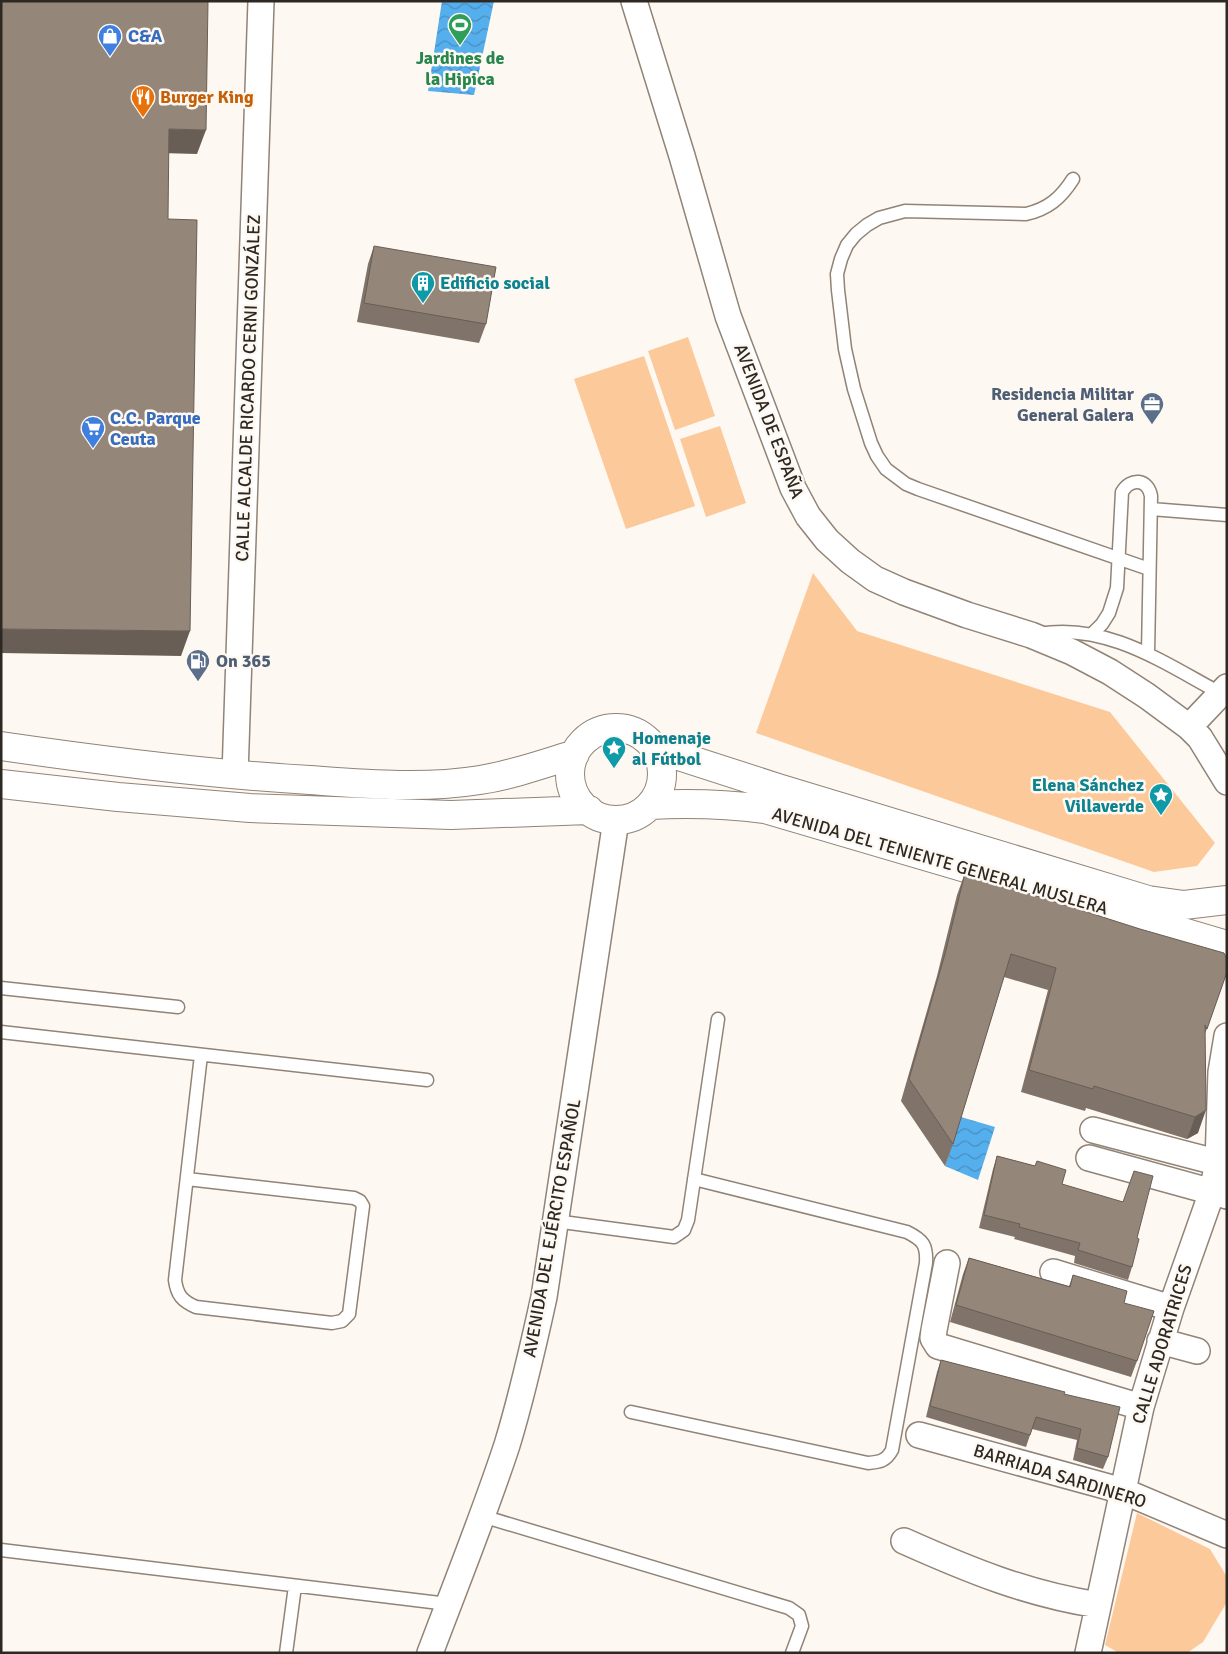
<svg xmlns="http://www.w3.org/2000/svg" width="1228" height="1654" viewBox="0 0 1228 1654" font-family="Signika,sans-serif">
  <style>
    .green { fill: #fcc99b }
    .water { fill: url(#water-waves) }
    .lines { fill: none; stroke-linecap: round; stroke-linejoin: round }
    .service-casing { stroke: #918376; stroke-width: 15 }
    .minor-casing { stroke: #918376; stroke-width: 28 }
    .trunk-casing { stroke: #918376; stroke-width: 30 }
    .service { stroke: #fff; stroke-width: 12 }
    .minor { stroke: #fff; stroke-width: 25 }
    .trunk { stroke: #fff; stroke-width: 28 }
    .wall { fill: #807369 }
    .shaded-wall { fill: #685e55 }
    .building { fill: #95867a; stroke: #685e55 }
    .labels { text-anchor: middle; stroke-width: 5; stroke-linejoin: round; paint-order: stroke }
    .shop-label { font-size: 18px; font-weight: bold; fill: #366cbe; stroke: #fef8f2; text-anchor: start }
    .leisure-label { font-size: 18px; font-weight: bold; fill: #27864d; stroke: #fef8f2 }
    .food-label { font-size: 18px; font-weight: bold; fill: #c56008; stroke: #fef8f2; text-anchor: start }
    .culture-label { font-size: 18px; font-weight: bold; fill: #0d838f; stroke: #fef8f2; text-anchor: start }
    .street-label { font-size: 18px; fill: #2e2823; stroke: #fef8f2 }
    .service-label { font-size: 18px; font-weight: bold; fill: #4e5e75; stroke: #fef8f2; text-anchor: end }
  </style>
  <defs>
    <pattern id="water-waves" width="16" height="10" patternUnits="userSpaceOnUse" patternTransform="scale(1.25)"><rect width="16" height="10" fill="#56afed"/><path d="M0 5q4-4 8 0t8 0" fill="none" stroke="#488ec0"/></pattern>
  </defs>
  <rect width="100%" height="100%" fill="#fef8f2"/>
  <!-- green -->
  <path class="green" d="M 688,337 L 715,416 L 675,430 L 648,351 Z
    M 644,356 L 695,506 L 626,529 L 574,379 Z
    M 720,426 L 746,503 L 706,517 L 680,439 Z
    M 813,573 L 857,631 L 1110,712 L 1215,843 L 1197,866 L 1154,872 L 756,733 Z
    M 1137,1513 L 1210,1549 L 1227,1577 L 1227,1602 L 1203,1642 L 1187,1653 L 1119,1653 L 1105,1645 Z"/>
  <!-- water -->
  <path class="water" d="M 442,1 L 494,1 L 474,95 L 428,91 Z
    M 961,1117 L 995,1127 L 978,1180 L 945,1166 Z"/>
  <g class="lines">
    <!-- service casing -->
    <g class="service-casing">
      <path id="service" d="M 1073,179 C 1061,198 1048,209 1026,214 L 905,211 L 879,218 L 867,225 L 856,234 L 847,245 L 841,259 L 837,274 L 838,290 L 845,349 L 854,389 L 871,443 L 877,456 L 886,469 L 906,484 L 918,489 L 1149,569
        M 1151,509 L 1227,515
        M 1039,634 C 1106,622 1164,663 1220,693
        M 1092,634 L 1102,624 L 1109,613 L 1117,588 L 1122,492 C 1131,477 1148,479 1151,496 L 1148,654
        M 1,988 L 178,1007
        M 1,1032 L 427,1080
        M 187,1179 L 354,1198 L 360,1201 L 363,1206 L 349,1314 L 342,1321 L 332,1323 L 196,1307 C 182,1301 177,1295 175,1280 L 201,1055
        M 555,1221 L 674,1237 L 684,1230 L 688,1220 L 718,1019
        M 631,1412 L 868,1463 C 880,1462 886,1461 892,1450 L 926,1263 C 927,1245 923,1240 907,1232 L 694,1179
        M 482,1516 L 789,1608 L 799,1615 L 802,1626 L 792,1653
        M 1,1550 L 448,1604
        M 286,1653 L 295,1586"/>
    </g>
    <!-- minor casing -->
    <g class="minor-casing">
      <path id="minor" d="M 634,1 L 682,156 L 728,316 L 793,488 L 808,516 L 827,540 L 850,561 L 875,579 L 904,592 L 967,615 L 1031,635 L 1072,652 L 1110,672 L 1147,696 L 1189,727 L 1200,738 L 1227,782
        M 1189,727 L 1227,687
        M 235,775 L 261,1
        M 1093,1130 L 1227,1165
        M 1089,1158 L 1227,1196
        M 947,1263 L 934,1330 L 933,1338 L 938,1346 L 1141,1407
        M 1053,1272 L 1171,1308
        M 1160,1341 L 1197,1351
        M 919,1435 L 1123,1491 L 1227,1535
        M 904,1541 C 969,1570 1027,1594 1098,1605
        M 430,1653 C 456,1584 484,1515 507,1445 C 522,1396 533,1347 544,1297 L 616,820
        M 1088,1653 L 1141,1407 L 1171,1308 L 1212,1192 L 1218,1162 L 1221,1072 L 1227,1036"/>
    </g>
    <!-- trunk casing -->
    <g class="trunk-casing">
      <path id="trunk" d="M570 774a46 46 0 1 1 92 0a46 46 0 1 1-92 0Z
        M 1,746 C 104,761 206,774 310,780 C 366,784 424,789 480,780 C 512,775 543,764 575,754
        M 654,748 L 778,788 L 1148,900 L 1184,905 L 1227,900
        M 1,784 L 118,797 L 250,808 L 451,815 L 589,810
        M 650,805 C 689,803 726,804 765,809 L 1227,945"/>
    </g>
    <!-- service -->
    <use href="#service" class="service"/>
    <!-- minor -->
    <use href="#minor" class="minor"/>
    <!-- trunk -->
    <use href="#trunk" class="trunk"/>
  </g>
  <!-- wall -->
  <path class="wall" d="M 374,246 L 486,324 L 479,343 L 357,322 L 368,264 Z
    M 965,873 L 1227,972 L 1205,1034 L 1198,1133 L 1187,1139 L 1086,1108 L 1085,1111 L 1021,1092 L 1048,990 L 1004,977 L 953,1144 L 945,1166 L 901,1101 L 937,976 L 957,895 Z
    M 997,1156 L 1035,1166 L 1037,1161 L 1062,1184 L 1137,1238 L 1132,1267 L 1128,1280 L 1074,1263 L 1075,1256 L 1014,1239 L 1015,1237 L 979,1228 L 993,1169 Z
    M 969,1258 L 1069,1286 L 1073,1275 L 1124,1303 L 1137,1361 L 1131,1377 L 950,1322 L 963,1274 Z
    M 941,1360 L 1064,1394 L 1108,1457 L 1103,1469 L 1073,1460 L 1077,1440 L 1032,1429 L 1026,1447 L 926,1417 L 937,1372 Z"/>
  <!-- shaded-wall -->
  <path class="shaded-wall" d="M 169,129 L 206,130 L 197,154 L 160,153 Z
    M 1,629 L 190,631 L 181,656 L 1,653 Z
    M 1206,1110 L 1198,1133 L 1187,1139 L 1195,1117 Z"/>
  <!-- building -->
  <path class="building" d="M 1,1 L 208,1 L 206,130 L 169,129 L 168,219 L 197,220 L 190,631 L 1,629 Z
    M 374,246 L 496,267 L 486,324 L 364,303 Z
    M 965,873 L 1140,929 L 1224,953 L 1227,959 L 1227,972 L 1207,1029 L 1205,1025 L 1206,1110 L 1195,1117 L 1094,1086 L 1093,1089 L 1029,1070 L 1056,968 L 1011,954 L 953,1144 L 909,1079 L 945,954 Z
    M 997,1156 L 1035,1166 L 1037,1161 L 1066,1170 L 1062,1184 L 1123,1202 L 1134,1171 L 1153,1176 L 1137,1238 L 1139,1239 L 1132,1267 L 1078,1250 L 1080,1243 L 1019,1227 L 1020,1224 L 984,1215 Z
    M 969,1258 L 1070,1287 L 1073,1275 L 1127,1291 L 1124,1303 L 1154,1311 L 1137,1361 L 956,1305 Z
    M 941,1360 L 1065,1392 L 1064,1394 L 1120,1407 L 1108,1457 L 1077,1448 L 1081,1429 L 1036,1417 L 1030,1435 L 930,1406 Z"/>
  <!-- icons -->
  <defs>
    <g id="stadium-pin" transform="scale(1.25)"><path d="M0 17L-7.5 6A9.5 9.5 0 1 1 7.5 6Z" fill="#2e9e5b" stroke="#fef8f2"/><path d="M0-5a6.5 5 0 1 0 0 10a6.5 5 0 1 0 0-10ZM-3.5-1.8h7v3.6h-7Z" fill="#fff"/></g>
    <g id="shop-pin" transform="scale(1.25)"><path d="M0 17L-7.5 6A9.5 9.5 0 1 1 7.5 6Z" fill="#3f7fe0" stroke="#fef8f2"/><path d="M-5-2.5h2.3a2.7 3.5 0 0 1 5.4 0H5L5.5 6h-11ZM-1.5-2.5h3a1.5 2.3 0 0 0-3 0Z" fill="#fff"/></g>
    <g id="restaurant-pin" transform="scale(1.25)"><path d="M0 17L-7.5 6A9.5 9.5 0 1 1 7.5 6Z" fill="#e8710a" stroke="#fef8f2"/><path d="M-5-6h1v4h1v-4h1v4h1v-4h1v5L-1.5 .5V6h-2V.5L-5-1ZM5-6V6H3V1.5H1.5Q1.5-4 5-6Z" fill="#fff"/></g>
    <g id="building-pin" transform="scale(1.25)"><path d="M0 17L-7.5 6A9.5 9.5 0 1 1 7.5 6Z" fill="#0f9aa8" stroke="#fef8f2"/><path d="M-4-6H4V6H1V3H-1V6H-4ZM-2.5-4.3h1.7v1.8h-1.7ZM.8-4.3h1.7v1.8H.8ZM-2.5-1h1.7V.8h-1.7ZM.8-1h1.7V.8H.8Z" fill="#fff"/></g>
    <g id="office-pin" transform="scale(1.25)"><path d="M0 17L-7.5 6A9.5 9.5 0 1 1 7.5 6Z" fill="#5c6f8a" stroke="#fef8f2"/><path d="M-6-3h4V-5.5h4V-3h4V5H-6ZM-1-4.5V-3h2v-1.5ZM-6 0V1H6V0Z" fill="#fff"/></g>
    <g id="supermarket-pin" transform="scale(1.25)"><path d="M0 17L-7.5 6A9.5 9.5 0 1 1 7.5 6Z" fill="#3f7fe0" stroke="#fef8f2"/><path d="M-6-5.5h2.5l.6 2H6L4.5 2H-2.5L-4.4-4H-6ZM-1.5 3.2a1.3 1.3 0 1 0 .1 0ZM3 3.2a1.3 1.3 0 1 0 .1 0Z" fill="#fff"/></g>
    <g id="fuel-pin" transform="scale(1.25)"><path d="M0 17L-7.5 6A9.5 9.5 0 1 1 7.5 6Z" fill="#5c6f8a" stroke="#fef8f2"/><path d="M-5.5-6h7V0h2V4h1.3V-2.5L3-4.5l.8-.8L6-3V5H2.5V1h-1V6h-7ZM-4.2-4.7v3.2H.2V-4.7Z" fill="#fff"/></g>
    <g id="sight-pin" transform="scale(1.25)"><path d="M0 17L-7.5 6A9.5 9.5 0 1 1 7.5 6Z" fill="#0f9aa8" stroke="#fef8f2"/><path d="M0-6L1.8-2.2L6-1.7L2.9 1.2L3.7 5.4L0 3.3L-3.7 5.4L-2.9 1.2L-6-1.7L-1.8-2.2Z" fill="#fff"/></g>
  </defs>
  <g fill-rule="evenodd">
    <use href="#stadium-pin" x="460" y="25"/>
    <use href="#shop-pin" x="110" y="36"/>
    <use href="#restaurant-pin" x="143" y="97"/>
    <use href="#building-pin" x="423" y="283"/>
    <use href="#office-pin" x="1152" y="404"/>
    <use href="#supermarket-pin" x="93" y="428"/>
    <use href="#fuel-pin" x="198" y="661"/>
    <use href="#sight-pin" x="614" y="748"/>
    <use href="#sight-pin" x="1161" y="795"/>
  </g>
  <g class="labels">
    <!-- shop labels -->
    <g class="shop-label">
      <text x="128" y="42">C&amp;A</text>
      <text x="110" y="424">C.C. Parque<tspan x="110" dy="21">Ceuta</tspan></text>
    </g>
    <!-- leisure labels -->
    <g class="leisure-label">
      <text x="460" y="64">Jardines de<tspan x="460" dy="21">la Hipica</tspan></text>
    </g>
    <!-- food labels -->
    <g class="food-label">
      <text x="160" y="103">Burger King</text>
    </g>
    <!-- culture labels -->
    <g class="culture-label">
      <text x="440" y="289">Edificio social</text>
      <text x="632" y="744">Homenaje<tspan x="632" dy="21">al Fútbol</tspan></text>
      <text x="1144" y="791" text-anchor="end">Elena Sánchez<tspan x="1144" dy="21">Villaverde</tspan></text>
    </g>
    <!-- street labels -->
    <g class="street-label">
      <text transform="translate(248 388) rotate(-88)" y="6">CALLE ALCALDE RICARDO CERNI GONZÁLEZ</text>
      <text transform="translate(769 421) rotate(69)" y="6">AVENIDA DE ESPAÑA</text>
      <text transform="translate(940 861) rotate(16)" y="6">AVENIDA DEL TENIENTE GENERAL MUSLERA</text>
      <text transform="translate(552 1228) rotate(-80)" y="6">AVENIDA DEL EJÉRCITO ESPAÑOL</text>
      <text transform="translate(1162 1344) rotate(-73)" y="6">CALLE ADORATRICES</text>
      <text transform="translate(1060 1476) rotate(17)" y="6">BARRIADA SARDINERO</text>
    </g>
    <!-- service labels -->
    <g class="service-label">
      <text x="1134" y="400">Residencia Militar<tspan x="1134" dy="21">General Galera</tspan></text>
      <text x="216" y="667" text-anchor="start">On 365</text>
    </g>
  </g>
  <!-- border -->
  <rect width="1228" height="1654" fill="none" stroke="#2e2823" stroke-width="5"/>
</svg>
